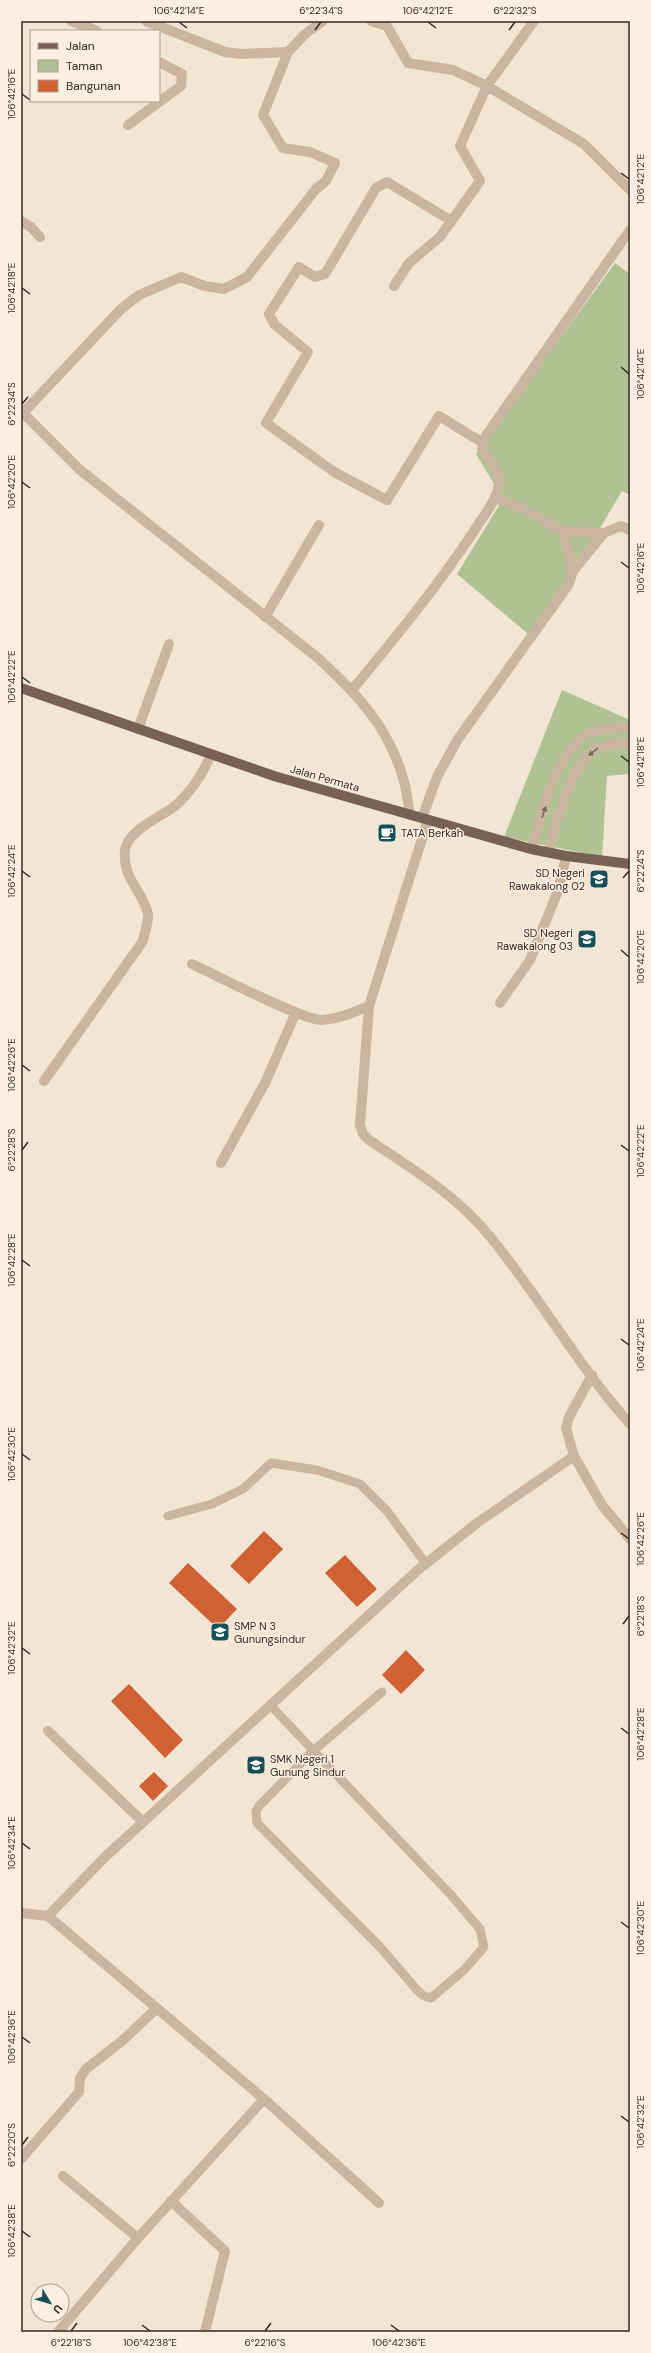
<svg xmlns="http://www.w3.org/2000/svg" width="651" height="2353" viewBox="0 0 651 2353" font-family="'DM Sans',sans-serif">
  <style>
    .green { fill: #b0c293 }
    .building { fill: #d06134 }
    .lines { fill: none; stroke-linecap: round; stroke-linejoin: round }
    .service { stroke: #cab5a0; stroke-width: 9 }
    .minor { stroke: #cab5a0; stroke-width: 10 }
    .primary { stroke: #776153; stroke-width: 10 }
    .oneway { fill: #78685c }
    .ticks { fill: none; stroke: #342924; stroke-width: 1.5 }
    .labels { text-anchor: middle; stroke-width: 3; stroke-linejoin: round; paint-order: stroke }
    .street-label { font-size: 11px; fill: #342924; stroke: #faefe0 }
    .poi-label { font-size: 11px; fill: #342924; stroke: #faefe0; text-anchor: start }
    .neatline { fill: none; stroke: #342924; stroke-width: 1.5 }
    .ticks-label { font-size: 10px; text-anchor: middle; fill: #342924 }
  </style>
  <rect width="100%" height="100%" fill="#f2e5d4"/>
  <!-- green -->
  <path class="green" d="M 615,263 L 630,274 L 630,495 L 622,491 L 534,639 L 457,574 L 503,499 L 476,454 Z
    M 562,690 L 630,720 L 630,774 L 607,776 L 602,857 L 504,837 Z"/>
  <!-- building -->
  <path class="building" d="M 264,1531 L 283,1549 L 249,1584 L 230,1566 Z
    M 345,1555 L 377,1589 L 357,1607 L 325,1573 Z
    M 188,1563 L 237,1609 L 218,1629 L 169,1583 Z
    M 406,1650 L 425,1670 L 401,1694 L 382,1675 Z
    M 129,1684 L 183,1740 L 165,1758 L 111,1701 Z
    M 154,1772 L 168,1786 L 153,1801 L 139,1786 Z"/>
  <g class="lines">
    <!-- service -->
    <path class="service" d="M 168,1516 L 212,1504 L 243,1489 L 271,1463 L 317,1470 L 360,1484 L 387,1511 L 426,1564
      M 270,1705 L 451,1895 L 480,1929 L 484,1947 L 464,1970 L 431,1998 L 424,1996 L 417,1990 L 381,1948 L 257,1823 L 256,1811 L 259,1806 L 313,1751 L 382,1692"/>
    <!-- minor -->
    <path class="minor" d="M 71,21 L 97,31
      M 146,21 L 225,52 L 241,54 L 288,52
      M 371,21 L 387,26 L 408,63 L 453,70 L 487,86 L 584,144 L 630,190
      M 128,125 L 181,86 L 182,74 L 159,62
      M 450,220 L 387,182 L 376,188 L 325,274 L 315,277 L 299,267 L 269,314 L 275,325 L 308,352 L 266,423 L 334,472 L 387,500 L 439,416 L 483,443
      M 21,221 L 31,227 L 40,237
      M 394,286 L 409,263 L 440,237 L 480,181 L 460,146 L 487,86 L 534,21
      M 21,411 L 79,469 L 318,658 C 357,694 388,726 403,778 C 407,790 408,803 410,815
      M 23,413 L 121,309 L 139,295 L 181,277 L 205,286 L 224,289 L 247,277 L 316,189 L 326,181 L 335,163 L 310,152 L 283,148 L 263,115 L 288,52 L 305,34 L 323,21
      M 563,531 L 604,533
      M 573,571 L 604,533 L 621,526 L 630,530
      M 265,617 L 319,525
      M 352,690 C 395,638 437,587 474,531 C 483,516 497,501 499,483 C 500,468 488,460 482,448 L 485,437 L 630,230
      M 138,729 L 169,644
      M 422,818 L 437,777 L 458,739 L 569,584 L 573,571 L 563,531 L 522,508 L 495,498
      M 428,820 L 369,1006 L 360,1125 L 363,1134 L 369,1140 C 413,1169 459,1197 492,1239 C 540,1298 579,1367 630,1424
      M 531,849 C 542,816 556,748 590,733 C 602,728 618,728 630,727
      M 548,852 C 558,822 568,766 597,748 C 605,743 620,744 630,744
      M 192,964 C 214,974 304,1021 322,1020 C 339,1019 354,1012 369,1006
      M 500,1003 L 530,960 L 558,891 L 566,856
      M 44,1081 L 143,941 C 144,934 149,921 148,914 C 142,889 122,879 125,850 C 128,830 161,817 175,806 C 191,792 203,774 211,754
      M 221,1163 L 266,1081 L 296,1012
      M 574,1456 L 602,1505 L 630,1539
      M 48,1731 L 143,1822
      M 21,1913 L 48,1916 L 264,2099 L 379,2203
      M 48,1916 L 105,1857 L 419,1569 L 477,1523 L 574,1456 L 566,1428 L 569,1417 L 592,1375
      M 21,2159 L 79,2092 L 80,2078 L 86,2069 L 122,2041 L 157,2008
      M 63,2176 L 138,2238
      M 171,2201 L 225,2251 L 205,2332
      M 58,2332 L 138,2238 L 264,2099"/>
    <!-- primary -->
    <path class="primary" d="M 21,688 L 274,776 L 531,849 L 566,856 L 630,864"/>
  </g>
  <!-- one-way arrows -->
  <defs><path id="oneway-solid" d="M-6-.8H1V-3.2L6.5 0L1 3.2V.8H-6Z"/></defs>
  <g class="oneway">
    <use href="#oneway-solid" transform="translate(593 752) rotate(141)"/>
    <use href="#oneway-solid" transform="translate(544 812) rotate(-71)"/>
  </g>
  <!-- ticks -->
  <path class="ticks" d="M 179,22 L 187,28M 428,22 L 436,28M 315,30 L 321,22M 509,30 L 515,22M 22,94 L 30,100M 621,173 L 629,179M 22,288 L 30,294M 621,367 L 629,374M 22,404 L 28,397M 22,482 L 30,488M 621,562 L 629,568M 22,677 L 30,683M 621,756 L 629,762M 22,871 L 30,877M 623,878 L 629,871M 621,950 L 629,957M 22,1065 L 30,1071M 621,1145 L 629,1151M 22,1150 L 28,1142M 22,1260 L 30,1266M 621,1339 L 629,1345M 22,1454 L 30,1460M 621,1533 L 629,1539M 623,1624 L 629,1616M 22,1648 L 30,1654M 621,1728 L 629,1734M 22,1843 L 30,1849M 621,1922 L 629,1928M 22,2037 L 30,2043M 621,2116 L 629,2122M 22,2145 L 28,2137M 22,2231 L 30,2237M 142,2325 L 150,2331M 391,2325 L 399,2331M 71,2331 L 77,2323M 265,2331 L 271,2323"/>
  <!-- icons -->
  <defs>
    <g id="cafe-square" transform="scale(1)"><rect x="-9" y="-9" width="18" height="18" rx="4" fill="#175057" stroke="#faefe0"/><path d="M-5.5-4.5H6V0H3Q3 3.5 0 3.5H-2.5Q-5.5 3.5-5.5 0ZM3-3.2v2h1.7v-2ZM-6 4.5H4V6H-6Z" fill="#fff"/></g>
    <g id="school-square" transform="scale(1)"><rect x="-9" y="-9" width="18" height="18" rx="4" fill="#175057" stroke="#faefe0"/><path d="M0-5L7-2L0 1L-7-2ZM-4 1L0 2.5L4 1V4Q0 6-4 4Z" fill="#fff"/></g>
  </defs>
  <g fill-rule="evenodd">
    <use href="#cafe-square" x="387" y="833"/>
    <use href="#school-square" x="599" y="879"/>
    <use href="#school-square" x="587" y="939"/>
    <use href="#school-square" x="220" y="1632"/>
    <use href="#school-square" x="256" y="1765"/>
  </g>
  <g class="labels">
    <!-- street labels -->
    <g class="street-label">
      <text transform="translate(325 778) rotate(16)" y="4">Jalan Permata</text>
    </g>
    <!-- poi labels -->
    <g class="poi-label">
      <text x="401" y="837">TATA Berkah</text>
      <text x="585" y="877" text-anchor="end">SD Negeri<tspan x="585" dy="13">Rawakalong 02</tspan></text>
      <text x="573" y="937" text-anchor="end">SD Negeri<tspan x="573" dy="13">Rawakalong 03</tspan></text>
      <text x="234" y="1630">SMP N 3<tspan x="234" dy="13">Gunungsindur</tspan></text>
      <text x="270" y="1763">SMK Negeri 1<tspan x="270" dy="13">Gunung Sindur</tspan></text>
    </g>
  </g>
  <!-- border -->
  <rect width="651" height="2353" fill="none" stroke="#faefe0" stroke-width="44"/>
  <!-- legend -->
  <rect x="30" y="30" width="130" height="72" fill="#faefe0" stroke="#aba095"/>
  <rect x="38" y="43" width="20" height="6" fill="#776153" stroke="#aba095"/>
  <text x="66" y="50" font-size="12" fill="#342924">Jalan</text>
  <rect x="38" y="60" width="20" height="12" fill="#b0c293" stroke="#aba095"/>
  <text x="66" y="70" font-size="12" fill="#342924">Taman</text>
  <rect x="38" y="80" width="20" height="12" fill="#d06134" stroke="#aba095"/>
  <text x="66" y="90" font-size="12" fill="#342924">Bangunan</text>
  <!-- north arrow -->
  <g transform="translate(50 2303) rotate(128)"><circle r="19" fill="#faefe0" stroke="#aba095"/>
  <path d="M0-3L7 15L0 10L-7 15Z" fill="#175057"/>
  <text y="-6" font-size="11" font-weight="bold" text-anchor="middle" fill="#342924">U</text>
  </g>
  <rect x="22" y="22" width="607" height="2309" class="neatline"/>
  <g class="ticks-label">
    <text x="179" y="14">106°42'14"E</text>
    <text x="321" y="14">6°22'34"S</text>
    <text x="428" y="14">106°42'12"E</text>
    <text x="515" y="14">6°22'32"S</text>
    <text transform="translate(11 94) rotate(-90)" y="4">106°42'16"E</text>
    <text transform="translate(640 179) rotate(-90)" y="4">106°42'12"E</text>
    <text transform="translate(11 288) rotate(-90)" y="4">106°42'18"E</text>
    <text transform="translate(640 374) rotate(-90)" y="4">106°42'14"E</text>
    <text transform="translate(11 404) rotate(-90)" y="4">6°22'34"S</text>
    <text transform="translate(11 482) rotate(-90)" y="4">106°42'20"E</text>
    <text transform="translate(640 568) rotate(-90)" y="4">106°42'16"E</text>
    <text transform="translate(11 677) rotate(-90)" y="4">106°42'22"E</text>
    <text transform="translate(640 762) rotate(-90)" y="4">106°42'18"E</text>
    <text transform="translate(640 871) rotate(-90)" y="4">6°22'24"S</text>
    <text transform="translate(11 871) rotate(-90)" y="4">106°42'24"E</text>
    <text transform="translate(640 957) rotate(-90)" y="4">106°42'20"E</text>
    <text transform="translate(11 1065) rotate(-90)" y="4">106°42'26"E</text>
    <text transform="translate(11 1150) rotate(-90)" y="4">6°22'28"S</text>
    <text transform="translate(640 1151) rotate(-90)" y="4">106°42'22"E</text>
    <text transform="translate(11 1260) rotate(-90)" y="4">106°42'28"E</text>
    <text transform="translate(640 1345) rotate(-90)" y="4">106°42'24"E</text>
    <text transform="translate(11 1454) rotate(-90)" y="4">106°42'30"E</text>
    <text transform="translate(640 1539) rotate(-90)" y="4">106°42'26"E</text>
    <text transform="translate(640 1616) rotate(-90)" y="4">6°22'18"S</text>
    <text transform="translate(11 1648) rotate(-90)" y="4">106°42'32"E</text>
    <text transform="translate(640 1734) rotate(-90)" y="4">106°42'28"E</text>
    <text transform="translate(11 1843) rotate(-90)" y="4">106°42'34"E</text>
    <text transform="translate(640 1928) rotate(-90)" y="4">106°42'30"E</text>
    <text transform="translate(11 2037) rotate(-90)" y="4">106°42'36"E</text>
    <text transform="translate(640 2122) rotate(-90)" y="4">106°42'32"E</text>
    <text transform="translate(11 2145) rotate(-90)" y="4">6°22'20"S</text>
    <text transform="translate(11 2231) rotate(-90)" y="4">106°42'38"E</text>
    <text x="71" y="2346">6°22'18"S</text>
    <text x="150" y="2346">106°42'38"E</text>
    <text x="265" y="2346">6°22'16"S</text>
    <text x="399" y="2346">106°42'36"E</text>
  </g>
</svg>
